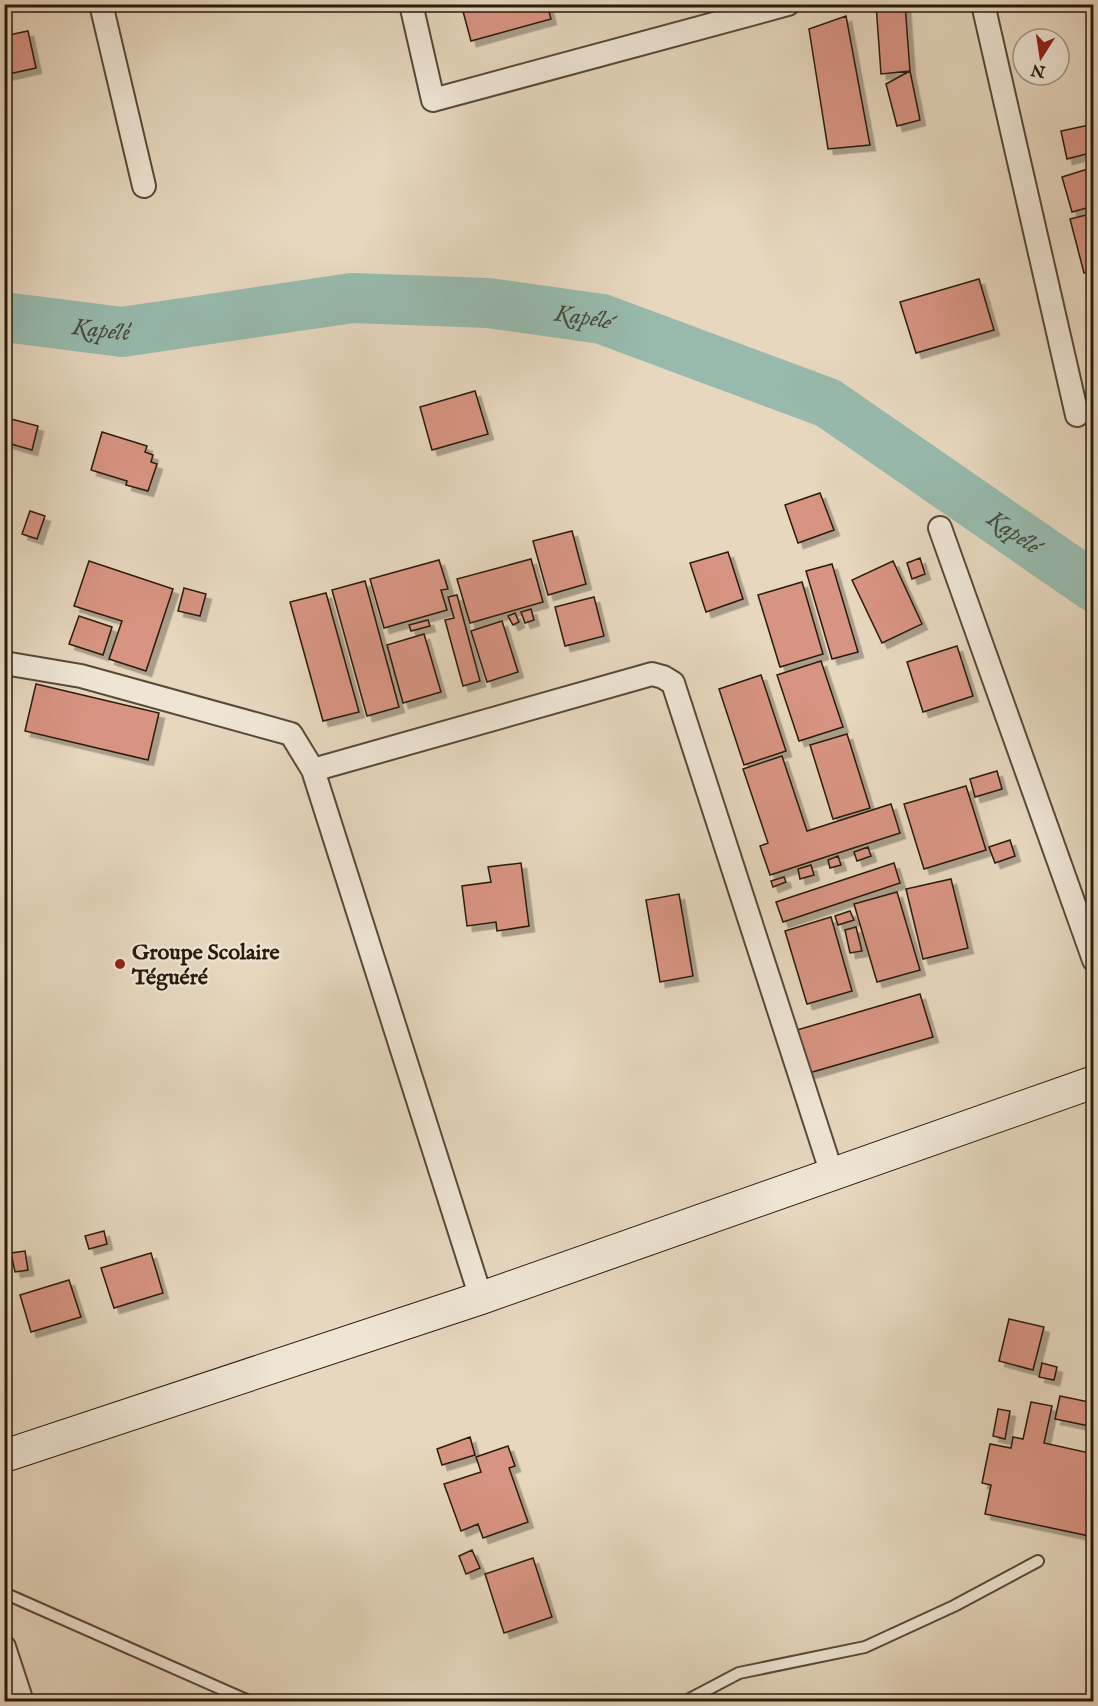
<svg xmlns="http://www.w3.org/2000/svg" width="1098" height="1706" viewBox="0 0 1098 1706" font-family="'IM FELL English',serif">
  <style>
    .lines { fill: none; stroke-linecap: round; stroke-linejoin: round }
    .river { stroke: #97baad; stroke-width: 50 }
    .building { fill: #d89482; stroke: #291a0b; stroke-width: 1.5; filter: url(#shadow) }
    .lane-casing { stroke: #584938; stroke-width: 14 }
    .street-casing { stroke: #584938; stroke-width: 26 }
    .secondary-casing { stroke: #291a0b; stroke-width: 34 }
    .lane { stroke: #efe5d5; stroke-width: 10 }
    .street { stroke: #efe5d5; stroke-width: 22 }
    .secondary { stroke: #efe5d5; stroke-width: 32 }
    .poi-dot { fill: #8f2418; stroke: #efe5d5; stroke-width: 2 }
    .labels { text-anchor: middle; stroke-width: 4.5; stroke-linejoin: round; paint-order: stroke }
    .poi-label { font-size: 22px; font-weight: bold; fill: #291a0b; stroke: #efe5d5; text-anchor: start }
    .water-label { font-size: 24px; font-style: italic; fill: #4a4a3c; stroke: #efe5d5 }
  </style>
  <defs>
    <filter id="shadow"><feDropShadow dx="5.5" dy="5.5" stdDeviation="0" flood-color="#0004"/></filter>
  </defs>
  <rect width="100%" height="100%" fill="#e6d7be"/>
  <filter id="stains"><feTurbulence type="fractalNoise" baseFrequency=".00333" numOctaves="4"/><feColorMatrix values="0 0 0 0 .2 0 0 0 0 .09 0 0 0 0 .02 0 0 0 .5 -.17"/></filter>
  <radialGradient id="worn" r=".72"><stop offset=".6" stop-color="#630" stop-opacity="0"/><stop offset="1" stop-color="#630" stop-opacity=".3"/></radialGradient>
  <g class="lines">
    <!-- river -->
    <path class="river" id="s1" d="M 4,317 L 122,332 L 352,298 L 488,303 L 602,319 L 828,403 L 1094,587"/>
  </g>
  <!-- building -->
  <path class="building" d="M 461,4 L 547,4 L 551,19 L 471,41 Z
    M 876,4 L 905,4 L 910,71 L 881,74 Z
    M 846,16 L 870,145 L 828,149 L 809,29 Z
    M 28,31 L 36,68 L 4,75 L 4,36 Z
    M 910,71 L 920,120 L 897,126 L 886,84 Z
    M 1094,124 L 1094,152 L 1067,159 L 1061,131 Z
    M 1094,167 L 1094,206 L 1072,212 L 1062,177 Z
    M 1094,213 L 1094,271 L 1084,273 L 1070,219 Z
    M 979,279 L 994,330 L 916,353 L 900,302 Z
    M 1094,371 L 1094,386 L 1088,373 Z
    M 475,391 L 488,434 L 432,450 L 420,407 Z
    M 11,419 L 38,426 L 32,450 L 4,442 Z
    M 102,432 L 147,446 L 145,452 L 153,455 L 151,462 L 157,464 L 148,491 L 126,485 L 127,481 L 91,470 Z
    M 820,493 L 834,530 L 798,543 L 785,505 Z
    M 30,511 L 45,516 L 37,539 L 22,534 Z
    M 572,531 L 586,584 L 548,595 L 533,541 Z
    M 728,552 L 743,599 L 706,612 L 690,563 Z
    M 920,558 L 925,574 L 912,579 L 907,563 Z
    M 531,559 L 543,602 L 470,623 L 457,579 Z
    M 439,560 L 448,589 L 441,590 L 447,610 L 384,628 L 370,579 Z
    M 89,561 L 173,589 L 146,671 L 109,659 L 122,621 L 74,606 Z
    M 893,561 L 922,624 L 882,643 L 852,580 Z
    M 832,564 L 858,652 L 832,659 L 806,571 Z
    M 365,581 L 399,707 L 367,716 L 332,590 Z
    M 802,582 L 823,654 L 780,667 L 758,595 Z
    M 184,588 L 206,594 L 200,616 L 178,611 Z
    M 326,593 L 359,712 L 323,721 L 290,602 Z
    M 457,595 L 480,681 L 463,686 L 445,620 L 454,618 L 448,597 Z
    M 594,597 L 604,636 L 565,646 L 555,607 Z
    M 531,609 L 534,620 L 525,623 L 521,612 Z
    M 515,613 L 519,622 L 513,625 L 508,616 Z
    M 79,616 L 112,627 L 103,655 L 69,644 Z
    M 428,620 L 430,626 L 411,631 L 409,625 Z
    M 502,621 L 518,672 L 487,682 L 471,631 Z
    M 424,634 L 441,692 L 403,703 L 387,645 Z
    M 957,646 L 973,696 L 923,712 L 907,662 Z
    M 821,661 L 843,727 L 799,741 L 777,675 Z
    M 761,675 L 786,751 L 744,765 L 719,689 Z
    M 36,684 L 159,713 L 148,760 L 25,731 Z
    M 847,734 L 870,808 L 833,819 L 810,745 Z
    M 782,756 L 807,831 L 891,804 L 900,833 L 770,875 L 760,846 L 768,843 L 743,769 Z
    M 997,771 L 1002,789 L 975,797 L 970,779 Z
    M 966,786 L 986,850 L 924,869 L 904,804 Z
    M 1010,840 L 1015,856 L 995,863 L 989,847 Z
    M 868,847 L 871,856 L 857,861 L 854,852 Z
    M 838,856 L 841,865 L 830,868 L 828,860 Z
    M 521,863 L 529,926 L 497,931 L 496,922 L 467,926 L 462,886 L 491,882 L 488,867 Z
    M 894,863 L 900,883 L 783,922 L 776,902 Z
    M 811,865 L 814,875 L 800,879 L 798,869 Z
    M 784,877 L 786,882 L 773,887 L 771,881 Z
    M 951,879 L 968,948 L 923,959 L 906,889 Z
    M 897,892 L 920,970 L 877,982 L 854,904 Z
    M 679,894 L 693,976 L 660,982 L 646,900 Z
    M 850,911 L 854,920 L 838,925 L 835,916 Z
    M 831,917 L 852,991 L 807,1004 L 785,931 Z
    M 856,927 L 862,951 L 850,953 L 845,930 Z
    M 920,994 L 933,1037 L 809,1073 L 797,1030 Z
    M 104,1231 L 107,1244 L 89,1249 L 85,1236 Z
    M 25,1251 L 28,1270 L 15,1272 L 11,1253 Z
    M 151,1253 L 163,1293 L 114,1308 L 101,1268 Z
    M 69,1280 L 81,1317 L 31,1332 L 20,1295 Z
    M 1009,1319 L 1044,1327 L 1033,1370 L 999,1361 Z
    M 1042,1363 L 1057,1367 L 1054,1380 L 1039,1377 Z
    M 1060,1396 L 1094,1403 L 1094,1427 L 1055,1419 Z
    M 1031,1402 L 1052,1406 L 1044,1443 L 1094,1454 L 1094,1537 L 985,1514 L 991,1485 L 982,1483 L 990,1444 L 1011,1448 L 1013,1437 L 1023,1439 Z
    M 998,1409 L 1010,1411 L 1005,1439 L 993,1436 Z
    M 470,1437 L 475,1455 L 442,1465 L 437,1449 Z
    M 508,1446 L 515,1466 L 509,1468 L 528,1522 L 483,1538 L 478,1524 L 461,1531 L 444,1484 L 481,1472 L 476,1457 Z
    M 472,1550 L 480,1568 L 466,1574 L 459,1556 Z
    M 533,1558 L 552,1617 L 504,1633 L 485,1574 Z"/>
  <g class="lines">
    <!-- lane casing -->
    <g class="lane-casing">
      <path id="lane" d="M 4,1593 L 251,1702
        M 552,1702 L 564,1702
        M 684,1702 L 739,1673 L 865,1647 L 954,1606 L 1038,1561"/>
    </g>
    <!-- street casing -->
    <g class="street-casing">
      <path id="street" d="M 101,4 L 144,186
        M 411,4 L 433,100 L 788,4
        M 983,4 L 1077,415
        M 940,528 L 1094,960
        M 4,663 L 81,676 L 291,734 L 313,770 L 481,1298
        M 313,770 L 652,674 L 663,677 L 673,683 L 832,1174
        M 4,1647 L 22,1702"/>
    </g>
    <!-- secondary casing -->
    <g class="secondary-casing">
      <path id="secondary" d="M 4,1456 L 481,1298 L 1094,1082"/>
    </g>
    <!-- lane -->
    <use href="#lane" class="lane"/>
    <!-- street -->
    <use href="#street" class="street"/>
    <!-- secondary -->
    <use href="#secondary" class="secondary"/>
  </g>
  <!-- markers -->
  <circle class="poi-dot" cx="120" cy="964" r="6"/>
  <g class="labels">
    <!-- poi labels -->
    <g class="poi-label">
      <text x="132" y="959">Groupe Scolaire<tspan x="132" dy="25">Téguéré</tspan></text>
    </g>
    <!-- water labels -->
    <g class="water-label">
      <text dy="8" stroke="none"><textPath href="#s1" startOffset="584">Kapélé</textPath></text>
      <text dy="8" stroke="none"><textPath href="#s1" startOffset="98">Kapélé</textPath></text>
      <text dy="8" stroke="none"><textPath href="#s1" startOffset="1070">Kapélé</textPath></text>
    </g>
  </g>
  <!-- margin -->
  <rect width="1098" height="1706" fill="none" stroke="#e6d7be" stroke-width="24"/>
  <rect x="6" y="6" width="1086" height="1694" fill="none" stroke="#291a0b" stroke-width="3"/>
  <rect x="12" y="12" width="1074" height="1682" fill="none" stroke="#291a0b" stroke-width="1.5"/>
  <!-- north arrow -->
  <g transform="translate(1041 57) rotate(192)"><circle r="28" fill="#efe5d5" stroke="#a09484" stroke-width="1.5"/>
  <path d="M0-4.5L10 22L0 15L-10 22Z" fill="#8f2418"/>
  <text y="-9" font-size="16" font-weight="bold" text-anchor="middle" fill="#291a0b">N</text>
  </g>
  <rect width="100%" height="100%" filter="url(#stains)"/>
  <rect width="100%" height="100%" fill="url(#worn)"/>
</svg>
